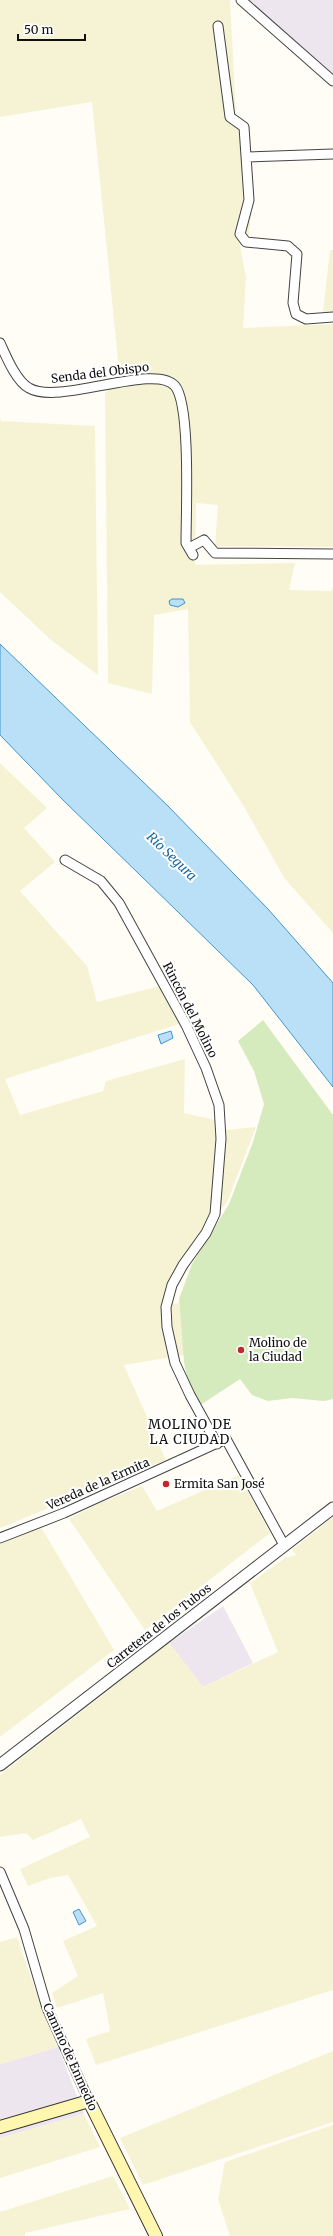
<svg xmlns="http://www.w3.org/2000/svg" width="333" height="2236" viewBox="0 0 333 2236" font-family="Merriweather,serif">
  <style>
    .industrial { fill: #eee6ef }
    .farmland { fill: #f6f3d4 }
    .green { fill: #d5ebbd }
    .water { fill: #b9e0f7; stroke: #3f96cf }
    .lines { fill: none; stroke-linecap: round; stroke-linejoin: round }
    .minor-casing { stroke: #444; stroke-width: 11 }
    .tertiary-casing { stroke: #444; stroke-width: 13 }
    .secondary-casing { stroke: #333; stroke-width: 14 }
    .minor { stroke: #fff; stroke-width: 9 }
    .tertiary { stroke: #fff; stroke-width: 11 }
    .secondary { stroke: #fff6b0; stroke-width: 12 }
    .poi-dot { fill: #c4262e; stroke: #fff; stroke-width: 1.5 }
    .labels { text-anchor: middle; stroke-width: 4; stroke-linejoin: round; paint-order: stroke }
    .street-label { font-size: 12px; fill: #111; stroke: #fff }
    .poi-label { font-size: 12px; fill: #111; stroke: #fff; text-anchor: start }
    .water-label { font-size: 13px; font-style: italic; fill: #1768a6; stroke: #fff }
    .neighbourhood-label { font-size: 13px; letter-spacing: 1px; fill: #111; stroke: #fff }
  </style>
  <rect width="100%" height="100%" fill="#fffdf5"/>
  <!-- industrial -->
  <path class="industrial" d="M 246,0 L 333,0 L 333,74 Z
    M 223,1606 L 253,1663 L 203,1687 L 169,1643 Z
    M 58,2047 L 84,2114 L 0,2138 L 0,2064 Z"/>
  <!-- farmland -->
  <path class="farmland" d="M 0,0 L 230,0 L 236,115 L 248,123 L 253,188 L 249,236 L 239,241 L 246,277 L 243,328 L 333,324 L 333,547 L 215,546 L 218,505 L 196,503 L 195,565 L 295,563 L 289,590 L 331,591 L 333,588 L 333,933 L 285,879 L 243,805 L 190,722 L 188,609 L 154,615 L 152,694 L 108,683 L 105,393 L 120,380 L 92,102 L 0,117 Z
    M 330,250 L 333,250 L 333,312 L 323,312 Z
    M 0,416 L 1,421 L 95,426 L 98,675 L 51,640 L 0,592 Z
    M 0,763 L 47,808 L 24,828 L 55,862 L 20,891 L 87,966 L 97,1002 L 160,986 L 182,1023 L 5,1079 L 20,1115 L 103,1091 L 106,1081 L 185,1059 L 184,1113 L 215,1120 L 216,1131 L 256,1127 L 228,1200 L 166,1289 L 162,1305 L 179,1303 L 184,1355 L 124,1365 L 166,1460 L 0,1528 Z
    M 239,1475 L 270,1533 L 145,1630 L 69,1519 L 97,1504 L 142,1486 L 157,1511 Z
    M 333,1517 L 333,1990 L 96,2065 L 86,2039 L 110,2031 L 103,1993 L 57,2008 L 52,1993 L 78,1976 L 63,1941 L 97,1926 L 68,1875 L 50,1878 L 28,1886 L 20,1869 L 90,1837 L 81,1819 L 33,1840 L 26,1833 L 0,1837 L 0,1775 L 169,1643 L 203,1687 L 278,1652 L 250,1583 L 285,1558 L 296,1555 L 292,1550 Z
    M 41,1527 L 114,1650 L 0,1737 L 0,1544 Z
    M 17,1937 L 37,1995 L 58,2047 L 0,2064 L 0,1942 Z
    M 333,2051 L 333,2122 L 143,2185 L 120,2138 Z
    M 84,2114 L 100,2147 L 0,2178 L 0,2138 Z
    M 333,2125 L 333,2236 L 230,2236 L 218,2199 L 225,2162 Z
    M 113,2176 L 130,2209 L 25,2233 L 25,2236 L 0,2236 L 0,2212 Z"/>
  <!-- green -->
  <path class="green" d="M 263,1020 L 333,1115 L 333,1399 L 324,1401 L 292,1398 L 268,1401 L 252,1395 L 240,1379 L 199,1406 L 188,1382 L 184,1362 L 179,1299 L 192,1264 L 229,1204 L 253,1142 L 264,1104 L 254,1071 L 238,1041 Z"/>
  <!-- water -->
  <path class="water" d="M 172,599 L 183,599 L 185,603 L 178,607 L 170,605 L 169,601 Z
    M 0,644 L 168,806 L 268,909 L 333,983 L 333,1087 L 253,985 L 63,800 L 0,735 Z
    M 171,1031 L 173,1038 L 161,1044 L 158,1035 Z
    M 79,1909 L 86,1921 L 79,1925 L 73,1912 Z"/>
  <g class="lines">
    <!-- minor casing -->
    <g class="minor-casing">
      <path id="minor" d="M 241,0 L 333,81
        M 218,26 L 230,117 L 244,127 L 249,200 L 240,234 L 246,242 L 288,246 L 297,254 L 293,303 L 296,314 L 306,319 L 333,317
        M 246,157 L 333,154
        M 0,343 C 6,356 16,381 29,388 C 59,406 155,362 175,386 C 191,405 186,514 186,543 L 193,555
        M 189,548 L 204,540 L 215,553 L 333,554
        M 65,860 L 101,881 L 119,903 L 186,1025 L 206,1068 L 219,1105 L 221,1139 L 215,1214 L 206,1233 L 183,1265 L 172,1285 L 166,1307 L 167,1327 L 175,1363 L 190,1395 L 217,1444
        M 0,1538 L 64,1513 L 226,1439 L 284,1545
        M 0,1872 L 24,1929 L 47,2008 L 89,2101"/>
    </g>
    <!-- tertiary casing -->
    <g class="tertiary-casing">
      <path id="tertiary" d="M 0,1765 L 333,1508"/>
    </g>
    <!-- secondary casing -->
    <g class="secondary-casing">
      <path id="secondary" d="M 0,2127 L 89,2101 L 156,2236"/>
    </g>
    <!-- minor -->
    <use href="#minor" class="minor"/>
    <!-- tertiary -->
    <use href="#tertiary" class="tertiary"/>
    <!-- secondary -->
    <use href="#secondary" class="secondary"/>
  </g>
  <!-- markers -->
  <g class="poi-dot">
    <circle cx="241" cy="1350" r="4"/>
    <circle cx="166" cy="1484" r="4"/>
  </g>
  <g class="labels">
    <!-- street labels -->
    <g class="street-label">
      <text transform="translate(100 373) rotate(-7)" y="4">Senda del Obispo</text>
      <text transform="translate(190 1010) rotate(63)" y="4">Rincón del Molino</text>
      <text transform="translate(98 1484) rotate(-24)" y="4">Vereda de la Ermita</text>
      <text transform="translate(159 1626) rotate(-38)" y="4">Carretera de los Tubos</text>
      <text transform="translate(70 2057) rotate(66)" y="4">Camino de Enmedio</text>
    </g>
    <!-- poi labels -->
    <g class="poi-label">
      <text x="249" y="1347">Molino de<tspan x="249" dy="14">la Ciudad</tspan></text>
      <text x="174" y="1488">Ermita San José</text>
    </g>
    <!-- water labels -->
    <g class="water-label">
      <text transform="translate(172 856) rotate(44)" y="5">Río Segura</text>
    </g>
    <!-- neighbourhood labels -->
    <g class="neighbourhood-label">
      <text x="190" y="1429">MOLINO DE<tspan x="190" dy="15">LA CIUDAD</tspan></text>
    </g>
  </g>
  <!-- scale -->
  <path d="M18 34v6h67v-6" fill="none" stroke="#111111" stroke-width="2"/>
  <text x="24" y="34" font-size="12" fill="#111111" stroke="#ffffff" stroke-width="3" paint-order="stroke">50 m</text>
</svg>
